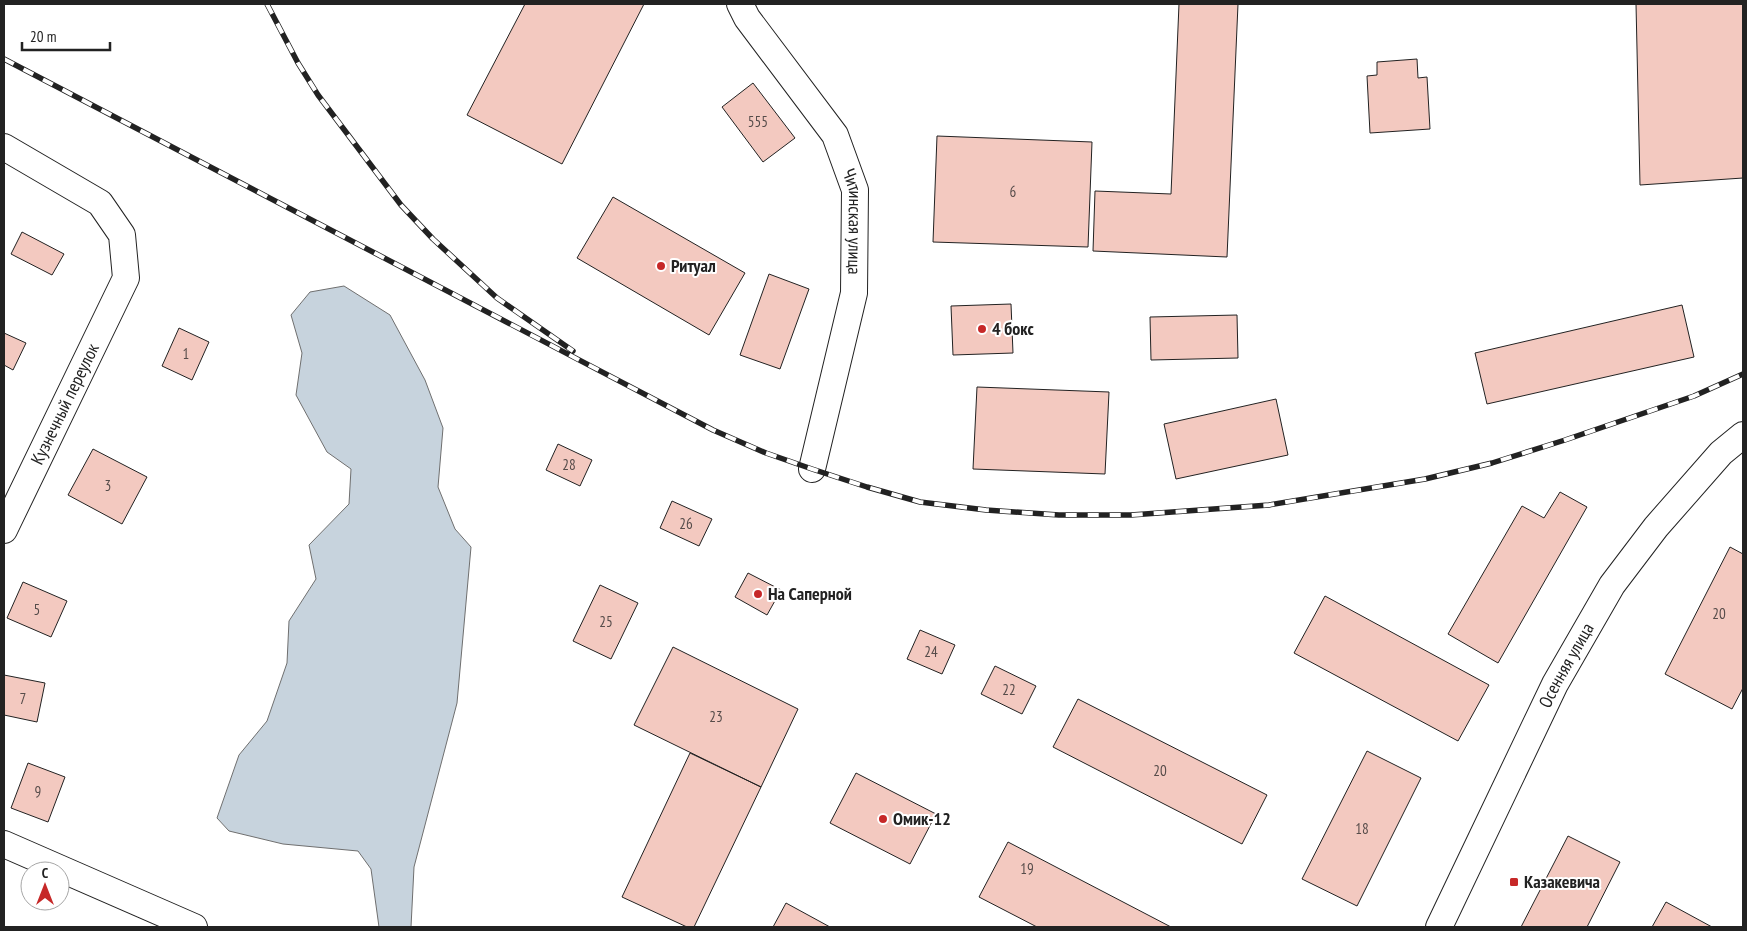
<svg xmlns="http://www.w3.org/2000/svg" width="1747" height="931" viewBox="0 0 1747 931" font-family="'PT Sans Narrow',sans-serif">
  <style>
    .water { fill: #c7d3dd; stroke: #6f6f6f }
    .building { fill: #f3c9c0; stroke: #222 }
    .lines { fill: none; stroke-linecap: round; stroke-linejoin: round }
    .minor-casing { stroke: #222; stroke-width: 28 }
    .minor { stroke: #fff; stroke-width: 26 }
    .rail-casing { stroke: #222; stroke-width: 5.5 }
    .rail { stroke: #fff; stroke-width: 4; stroke-dasharray: 11; stroke-linecap: butt }
    .poi-dot { fill: #c62828; stroke: #fff; stroke-width: 2 }
    .labels { text-anchor: middle; stroke-width: 4; stroke-linejoin: round; paint-order: stroke }
    .number-label { font-size: 15px; fill: #564c4a }
    .street-label { font-size: 18px; fill: #222; stroke: #fff }
    .poi-label { font-size: 18px; font-weight: bold; fill: #222; stroke: #fff; text-anchor: start }
  </style>
  <rect width="100%" height="100%" fill="#fff"/>
  <!-- water -->
  <path class="water" d="M 344,286 L 390,315 L 425,380 L 443,428 L 438,487 L 455,529 L 471,547 L 457,703 L 414,867 L 411,927 L 379,927 L 371,869 L 358,851 L 283,844 L 229,831 L 217,818 L 239,755 L 267,721 L 287,663 L 289,621 L 316,579 L 309,545 L 349,504 L 351,469 L 327,452 L 296,395 L 302,353 L 291,315 L 310,292 Z"/>
  <!-- building -->
  <path class="building" d="M 525,4 L 644,4 L 562,164 L 467,115 Z
    M 1179,4 L 1238,4 L 1227,257 L 1093,251 L 1095,191 L 1171,194 Z
    M 1636,4 L 1743,4 L 1743,178 L 1640,185 Z
    M 1417,59 L 1418,78 L 1427,77 L 1430,129 L 1370,133 L 1367,76 L 1377,75 L 1377,62 Z
    M 753,83 L 795,138 L 763,162 L 722,107 Z
    M 937,136 L 1092,142 L 1088,247 L 933,242 Z
    M 613,197 L 745,273 L 709,335 L 577,258 Z
    M 22,232 L 64,254 L 52,275 L 11,254 Z
    M 769,274 L 809,289 L 780,369 L 740,355 Z
    M 1011,304 L 1013,353 L 953,355 L 951,306 Z
    M 1682,305 L 1694,357 L 1487,404 L 1475,353 Z
    M 1237,315 L 1238,358 L 1151,360 L 1150,317 Z
    M 179,328 L 209,342 L 192,380 L 162,366 Z
    M 4,333 L 26,343 L 13,370 L 4,365 Z
    M 977,387 L 1109,392 L 1105,474 L 973,469 Z
    M 1276,399 L 1288,455 L 1176,479 L 1164,424 Z
    M 558,444 L 592,460 L 580,486 L 546,470 Z
    M 93,449 L 147,477 L 122,524 L 68,495 Z
    M 1560,492 L 1587,507 L 1498,663 L 1448,634 L 1522,506 L 1544,518 Z
    M 672,501 L 712,519 L 699,546 L 660,528 Z
    M 1730,547 L 1743,554 L 1743,688 L 1732,709 L 1665,674 Z
    M 748,573 L 781,590 L 767,615 L 735,597 Z
    M 23,582 L 67,601 L 51,637 L 7,618 Z
    M 600,585 L 638,603 L 611,659 L 573,641 Z
    M 1325,596 L 1489,685 L 1458,741 L 1294,653 Z
    M 920,630 L 955,645 L 942,674 L 907,659 Z
    M 673,647 L 798,709 L 761,787 L 634,725 Z
    M 995,666 L 1036,686 L 1022,714 L 981,694 Z
    M 4,675 L 45,683 L 37,722 L 4,715 Z
    M 1078,699 L 1267,795 L 1242,844 L 1053,747 Z
    M 1367,751 L 1421,778 L 1357,906 L 1302,879 Z
    M 690,753 L 761,787 L 694,927 L 687,927 L 622,897 Z
    M 28,763 L 65,777 L 48,822 L 11,808 Z
    M 856,773 L 936,814 L 910,864 L 830,823 Z
    M 1568,836 L 1620,862 L 1587,927 L 1521,927 Z
    M 1008,842 L 1171,927 L 1037,927 L 979,897 Z
    M 1666,902 L 1712,927 L 1652,927 Z
    M 786,903 L 830,927 L 773,927 Z"/>
  <g class="lines">
    <!-- minor casing -->
    <g class="minor-casing">
      <g id="minor">
        <path id="s1" d="M 740,4 L 747,18 L 835,135 L 855,190 L 854,293 L 812,469"/>
        <path d="M 4,147 L 100,203 L 122,235 L 126,278 L 4,530"/>
        <path d="M 4,844 L 194,927"/>
        <path id="s2" d="M 1439,927 L 1555,684 L 1612,585 L 1656,527 L 1721,453 L 1743,435"/>
      </g>
    </g>
    <!-- minor -->
    <use href="#minor" class="minor"/>
    <!-- rail casing -->
    <g class="rail-casing">
      <path id="rail" d="M 267,4 L 298,63 L 318,95 L 401,205 L 433,239 L 497,298 L 573,351
        M 4,59 L 713,430 L 766,453 L 812,469 L 867,487 L 920,502 L 986,510 L 1059,515 L 1131,515 L 1269,505 L 1425,479 L 1492,463 L 1565,440 L 1694,396 L 1743,374"/>
    </g>
    <!-- rail -->
    <use href="#rail" class="rail"/>
  </g>
  <!-- markers -->
  <g class="poi-dot">
    <circle cx="661" cy="266" r="5"/>
    <circle cx="982" cy="329" r="5"/>
    <circle cx="758" cy="594" r="5"/>
    <circle cx="883" cy="819" r="5"/>
    <rect x="1509" y="877" width="10" height="10" rx="2.5"/>
  </g>
  <g class="labels">
    <!-- number labels -->
    <g class="number-label">
      <text x="758" y="127">555</text>
      <text x="1013" y="197">6</text>
      <text x="186" y="359">1</text>
      <text x="569" y="470">28</text>
      <text x="108" y="491">3</text>
      <text x="686" y="529">26</text>
      <text x="37" y="615">5</text>
      <text x="1719" y="619">20</text>
      <text x="606" y="627">25</text>
      <text x="931" y="657">24</text>
      <text x="1009" y="695">22</text>
      <text x="23" y="704">7</text>
      <text x="716" y="722">23</text>
      <text x="1160" y="776">20</text>
      <text x="38" y="797">9</text>
      <text x="1362" y="834">18</text>
      <text x="1027" y="874">19</text>
    </g>
    <!-- street labels -->
    <g class="street-label">
      <text dy="6" stroke="none"><textPath href="#s1" startOffset="252">Читинская улица</textPath></text>
      <text transform="translate(65 404) rotate(-64)" y="6">Кузнечный переулок</text>
      <text dy="6" stroke="none"><textPath href="#s2" startOffset="291">Осенняя улица</textPath></text>
    </g>
    <!-- poi labels -->
    <g class="poi-label">
      <text x="671" y="272">Ритуал</text>
      <text x="992" y="335">4 бокс</text>
      <text x="768" y="600">На Саперной</text>
      <text x="893" y="825">Омик-12</text>
      <text x="1524" y="888">Казакевича</text>
    </g>
  </g>
  <!-- border -->
  <rect width="1747" height="931" fill="none" stroke="#222222" stroke-width="10"/>
  <!-- north arrow -->
  <g transform="translate(45 886)"><circle r="24" fill="#ffffff" stroke="#a7a7a7"/>
  <path d="M0-4L9 19L0 12L-9 19Z" fill="#c62828"/>
  <text y="-8" font-size="14" font-weight="bold" text-anchor="middle" fill="#222222">С</text>
  </g>
  <!-- scale -->
  <path d="M22 42v8h88v-8" fill="none" stroke="#222222" stroke-width="2.5"/>
  <text x="30" y="42" font-size="15" fill="#222222" stroke="#ffffff" stroke-width="4" paint-order="stroke">20 m</text>
</svg>
